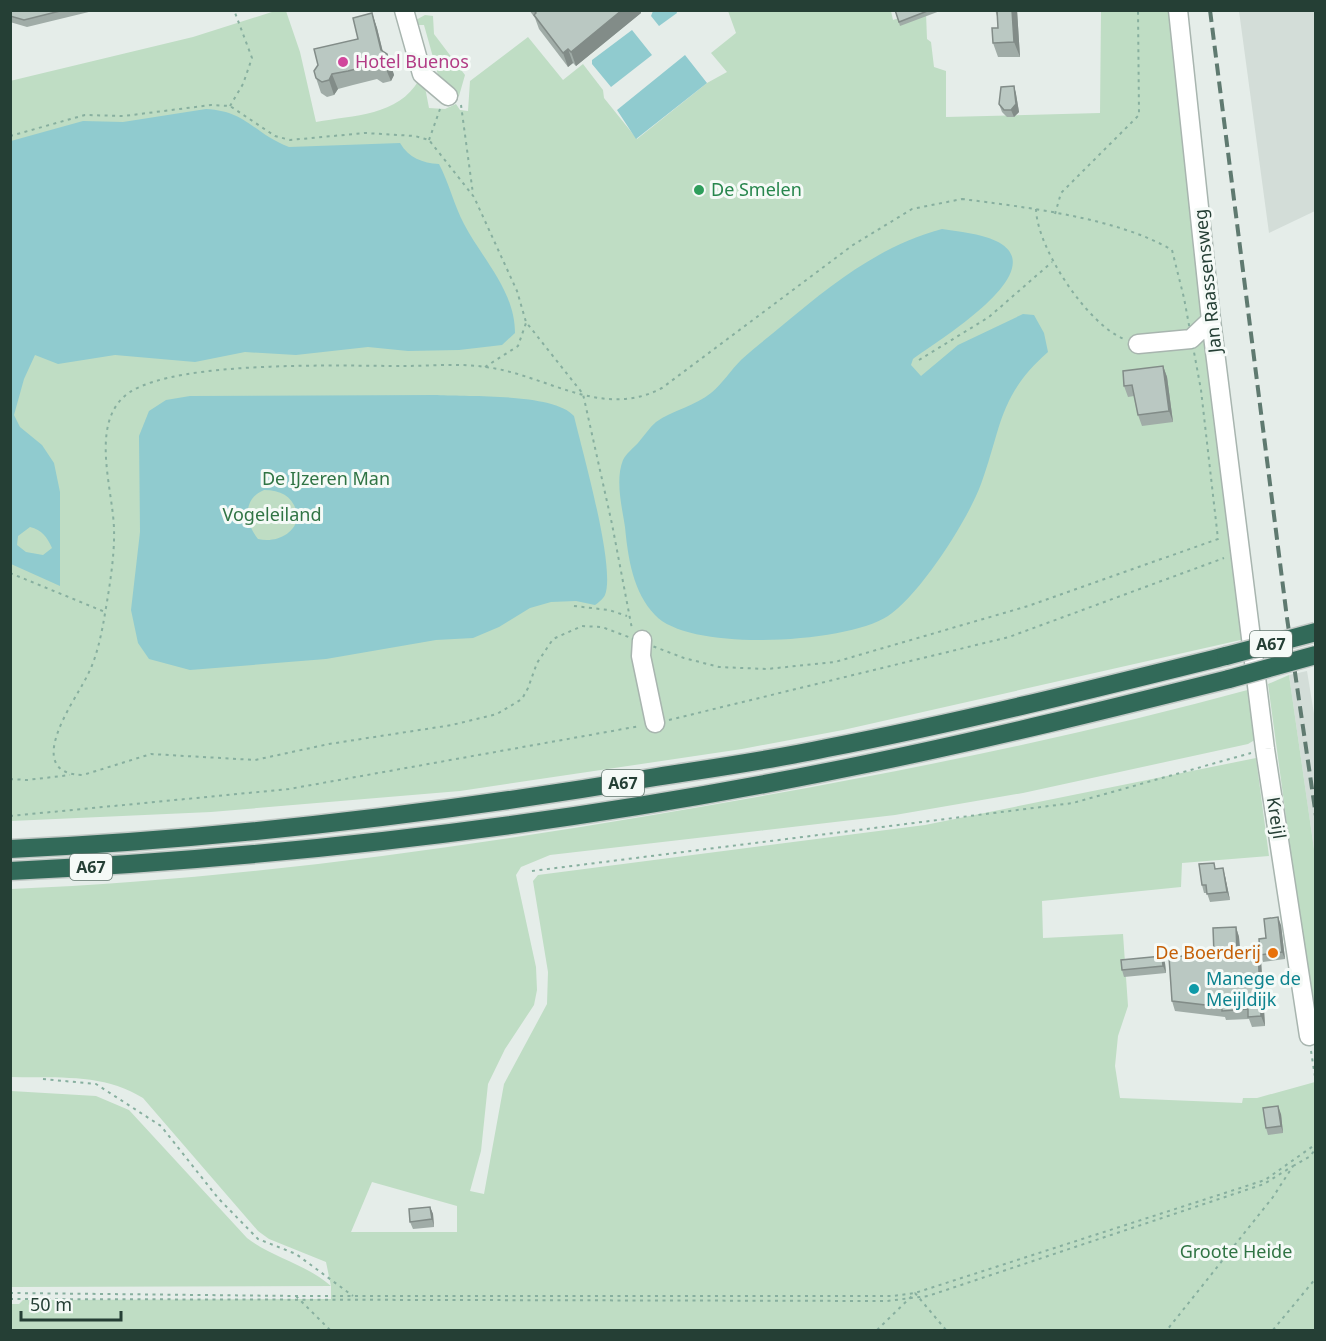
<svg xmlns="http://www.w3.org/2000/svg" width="1326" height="1341" viewBox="0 0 1326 1341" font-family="'Noto Sans',sans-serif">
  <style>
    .built { fill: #d3ddd8 }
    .green { fill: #bfddc4; fill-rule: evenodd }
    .water { fill: #90cbcf; fill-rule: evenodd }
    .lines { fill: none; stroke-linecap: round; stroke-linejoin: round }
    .minor-casing { stroke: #a8b5af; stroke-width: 21 }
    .highway-casing { stroke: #c2c9c6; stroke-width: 21 }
    .path { stroke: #87af9f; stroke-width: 2; stroke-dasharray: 3 4.5; stroke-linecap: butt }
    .minor { stroke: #fff; stroke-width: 18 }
    .highway { stroke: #326a59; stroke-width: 18 }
    .rail { stroke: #5f7a70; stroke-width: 4; stroke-dasharray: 12 6; stroke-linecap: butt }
    .highway-bridge-casing { stroke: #c2c9c6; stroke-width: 21; stroke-linecap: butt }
    .highway-bridge { stroke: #326a59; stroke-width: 18 }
    .wall { fill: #a0aca7 }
    .shaded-wall { fill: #828c88 }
    .building { fill: #bac8c2; stroke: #828c88; stroke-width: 1.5 }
    .hotel-dot { fill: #d1479c; stroke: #f5faf7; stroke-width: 2 }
    .leisure-dot { fill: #2e9e5b; stroke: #f5faf7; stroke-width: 2 }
    .food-dot { fill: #e8710a; stroke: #f5faf7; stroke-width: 2 }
    .culture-dot { fill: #0f9aa8; stroke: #f5faf7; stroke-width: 2 }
    .labels { text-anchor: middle; stroke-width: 6; stroke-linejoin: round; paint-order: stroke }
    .shield { fill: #f5faf7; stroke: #63776f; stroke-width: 1.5 }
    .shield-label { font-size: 16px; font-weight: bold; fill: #253f35 }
    .hotel-label { font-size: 18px; fill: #b23c85; stroke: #f5faf7; text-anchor: start }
    .leisure-label { font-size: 18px; fill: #27864d; stroke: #f5faf7; text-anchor: start }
    .street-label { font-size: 18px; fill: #253f35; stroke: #f5faf7 }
    .park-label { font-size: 18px; fill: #307444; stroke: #f5faf7 }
    .food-label { font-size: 18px; fill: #c56008; stroke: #f5faf7; text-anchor: end }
    .culture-label { font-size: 18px; fill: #0d838f; stroke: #f5faf7; text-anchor: start }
  </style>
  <rect width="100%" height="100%" fill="#e5ede9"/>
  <!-- built -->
  <path class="built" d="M 1239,11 L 1315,11 L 1315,211 L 1269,233 Z
    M 1307,671 L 1315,720 L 1315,856 L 1289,675 Z"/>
  <!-- green -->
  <path class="green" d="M 275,11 L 286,11 L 300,52 L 316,122 C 354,115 398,116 419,80 L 424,82 L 429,108 L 445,109 L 456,104 L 460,110 L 468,111 L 470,81 L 528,37 L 563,80 L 583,64 L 603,90 L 604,98 L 637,139 L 707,83 L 727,72 L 711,53 L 736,33 L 728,11 L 891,11 L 893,20 L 921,11 L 926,13 L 927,39 L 931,42 L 934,67 L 946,71 L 946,117 L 1100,113 L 1101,11 L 1169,11 L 1245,639 L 843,730 L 742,749 L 460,791 L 211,812 L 11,821 L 10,81 L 193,37 Z
    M 425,15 L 433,16 L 434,34 L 465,75 L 459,96 L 456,98 L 433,77 L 438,75 L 424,25 L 415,25 L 414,21 Z
    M 1289,675 L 1315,856 L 1315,1031 L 1268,684 Z
    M 1255,688 L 1258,738 L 1248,744 L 1023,793 L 895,815 L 550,855 L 521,867 L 516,875 L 536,967 L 537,990 L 534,1005 L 505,1049 L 488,1084 L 481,1151 L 470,1191 L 484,1194 L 504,1084 L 547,1004 L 548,972 L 533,881 L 538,875 L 925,825 L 1256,758 L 1269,856 L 1182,863 L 1181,887 L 1042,901 L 1043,938 L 1123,934 L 1128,1006 L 1118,1036 L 1115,1066 L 1120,1098 L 1242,1103 L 1243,1098 L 1257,1098 L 1315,1082 L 1315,1330 L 11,1330 L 11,1304 L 19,1304 L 23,1300 L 331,1299 L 331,1286 L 11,1287 L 11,1091 L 96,1096 L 129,1110 L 247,1238 C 273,1258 306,1264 331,1286 L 326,1262 L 269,1239 L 258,1231 L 143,1098 C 104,1073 56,1078 11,1077 L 11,889 C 226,880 440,851 653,815 C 855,781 1057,742 1255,688 ZM 372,1182 L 457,1206 L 457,1232 L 351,1232 Z"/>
  <!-- water -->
  <path class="water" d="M 676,10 L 677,13 L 659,26 L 651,16 L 653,11 Z
    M 632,30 L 652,55 L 611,87 L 592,64 L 592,60 Z
    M 685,55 L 707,83 L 636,139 L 617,110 Z
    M 206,109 C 247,111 254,134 289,147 L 400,143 C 409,158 422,163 439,164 C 449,183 454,205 464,224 C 483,260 515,291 515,333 L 502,345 L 459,350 L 408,351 L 368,347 L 296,355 L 245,352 L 195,362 L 115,355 L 58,364 L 35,355 L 24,379 L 14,415 L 20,427 L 42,445 L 54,463 L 60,492 L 60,586 L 11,564 L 11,141 L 83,121 L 123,122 ZM 30,527 C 42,530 47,537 52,548 L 43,555 L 26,552 L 17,545 L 18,536 Z
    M 942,229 C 960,232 979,233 996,241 C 1057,270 934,343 913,359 L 911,365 L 921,376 L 958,345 L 1023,314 L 1034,315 L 1044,333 L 1048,352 C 998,396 1002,427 981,484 C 968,520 919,596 888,616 C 848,643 690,653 655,615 C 633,592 628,558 625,527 C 622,507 615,480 623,460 C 626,454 633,448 638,443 C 644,436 649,428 656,422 C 673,410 695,406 711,393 C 722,384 731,370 741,360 C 755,347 770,336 784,324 C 832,284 881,245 942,229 Z
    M 437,395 C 470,397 554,393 574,416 C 582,450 616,568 605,595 C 603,599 598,603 595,605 L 576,601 L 551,602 L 530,608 L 499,627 L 473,638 L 436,640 L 326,659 L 190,670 L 149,659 L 138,643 L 131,610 L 140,532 L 139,436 L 149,411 L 166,400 L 190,396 ZM 264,490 C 283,490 294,498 298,516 C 295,535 275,543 258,539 C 245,523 242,499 264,490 Z"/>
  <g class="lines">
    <!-- minor casing -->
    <g class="minor-casing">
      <path id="minor" d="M 404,10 L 422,74 L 448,96
        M 1178,10 L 1211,320 L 1265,749 L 1309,1036
        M 1138,344 L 1191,339 L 1211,320
        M 642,640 L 641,656 L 655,723"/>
    </g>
    <!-- highway casing -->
    <g class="highway-casing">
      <path id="highway" d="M 10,849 C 227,839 443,813 656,777 C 713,768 771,760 827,748 C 961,722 1093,689 1226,656
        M 10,871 C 295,857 587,822 866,764 C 988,739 1109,709 1229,679"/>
    </g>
    <!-- path -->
    <path class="path" d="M 461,105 L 473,194
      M 230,106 L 243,84 L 252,58 L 234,10
      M 10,136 L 85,115 L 124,116 L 211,105 L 230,106 L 275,136 L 290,140 L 365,133 L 415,136 L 429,140 L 474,197 L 517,291 L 526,322 L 583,394 L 612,524 L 632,629
      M 429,140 L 440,109
      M 962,199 C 1025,207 1118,218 1172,250 L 1184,298 L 1201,390 L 1218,539 L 1028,606 L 835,662 L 767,669 L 719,667 L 684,658 L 602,627 L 582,626 L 553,639 L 537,663 L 528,688 L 522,699 L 497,714 L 452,725 L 329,744 L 255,760 L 151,754 L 83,775 C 22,774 73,703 85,680 C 95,662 99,645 103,625 C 108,596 115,558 114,529 C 113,488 88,420 130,392 C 180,360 341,366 403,366 C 430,366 459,363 486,367 C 547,375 602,420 662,388 L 853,245 L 912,209 Z
      M 1036,209 C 1037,248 1087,324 1124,339
      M 1055,214 L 1061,193 L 1139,115 L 1138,10
      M 919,360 L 989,317 L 1052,262
      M 485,367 L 518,346 L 526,323
      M 10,573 L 105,612
      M 574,606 L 609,610 L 627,616
      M 669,720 L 1009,637 L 1224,558
      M 10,779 L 27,780 L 70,775
      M 10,816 L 289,789 L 640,726
      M 532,871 L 1073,803 L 1251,753
      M 1311,1051 L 1316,1083
      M 43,1079 L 96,1084 L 161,1126 L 218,1198 L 258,1239 L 296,1254 L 353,1296
      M 1293,1166 L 1309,1157 L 1316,1149
      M 10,1293 L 296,1296 L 893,1296 L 915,1293 L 1265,1180 L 1316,1144
      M 915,1293 L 946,1330
      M 296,1296 L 330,1330
      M 10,1299 L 887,1301 L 928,1296 L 1264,1184 L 1293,1166 L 1273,1197 L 1167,1330
      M 877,1330 L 915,1293
      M 1273,1330 L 1316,1278"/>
    <!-- minor -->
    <use href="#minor" class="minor"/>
    <!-- highway -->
    <use href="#highway" class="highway"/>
    <!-- rail -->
    <path class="rail" d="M 1210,10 L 1287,618 L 1316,816"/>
    <!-- highway-bridge casing -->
    <g class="highway-bridge-casing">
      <path id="highway-bridge" d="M 1226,656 L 1316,632
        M 1229,679 L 1316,655"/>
    </g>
    <!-- highway-bridge -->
    <use href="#highway-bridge" class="highway-bridge"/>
  </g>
  <!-- wall -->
  <path class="wall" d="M 10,10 L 97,10 L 27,27 L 10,22 Z
    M 529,10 L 640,10 L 641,13 L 576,66 L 573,63 L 568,67 L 539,29 L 535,18 Z
    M 895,10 L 940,10 L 940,11 L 900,26 Z
    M 995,10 L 1017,10 L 1020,57 L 998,57 L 993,43 L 998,28 L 997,16 Z
    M 372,13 L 377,28 L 383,52 L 392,68 L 394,75 L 391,81 L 383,83 L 377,79 L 353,85 L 338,89 L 334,95 L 327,97 L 321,93 L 316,78 L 358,39 Z
    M 1014,86 L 1016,94 L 1019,112 L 1014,117 L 1007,117 L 1002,112 L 999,104 Z
    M 1163,366 L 1167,377 L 1173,422 L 1142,426 L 1138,415 L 1134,396 L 1128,397 L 1124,386 Z
    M 1217,869 L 1225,876 L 1230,900 L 1210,902 L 1207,893 L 1204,893 L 1202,885 Z
    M 1281,925 L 1285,959 L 1263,962 L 1260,955 L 1266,938 Z
    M 1236,927 L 1239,937 L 1240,951 L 1261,960 L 1265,1026 L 1252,1027 L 1249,1019 L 1226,1020 L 1225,1017 L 1175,1011 L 1172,1001 L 1214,954 Z
    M 1162,956 L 1165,963 L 1166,973 L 1124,977 L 1122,970 Z
    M 1281,1114 L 1283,1133 L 1268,1135 L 1266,1128 Z
    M 430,1207 L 433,1214 L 434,1227 L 413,1229 L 410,1222 Z"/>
  <!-- shaded-wall -->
  <path class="shaded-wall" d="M 622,10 L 640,10 L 641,13 L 576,66 L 571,52 Z
    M 1012,10 L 1017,10 L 1020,57 L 1014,42 Z
    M 372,13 L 377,28 L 386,65 L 381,50 Z
    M 568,49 L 573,63 L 568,67 L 563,53 Z
    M 387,54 L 394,75 L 391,81 L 385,67 Z
    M 332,74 L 338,89 L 334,95 L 329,80 Z
    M 1014,86 L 1016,94 L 1019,112 L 1014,117 L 1011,110 Z
    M 1163,366 L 1167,377 L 1173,422 L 1169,411 Z
    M 1223,868 L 1225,876 L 1230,900 L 1227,892 Z
    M 1278,917 L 1281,925 L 1285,959 L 1282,952 Z
    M 1236,927 L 1239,937 L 1241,961 L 1237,951 Z
    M 1258,950 L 1261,960 L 1265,1026 L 1261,1016 Z
    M 1162,956 L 1165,963 L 1166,973 L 1163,966 Z
    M 1278,1106 L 1281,1114 L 1283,1133 L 1281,1126 Z
    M 430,1207 L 433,1214 L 434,1227 L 432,1219 Z"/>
  <!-- building -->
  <path class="building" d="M 10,10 L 64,10 L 24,20 L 10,16 Z
    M 534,10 L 622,10 L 571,52 L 568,49 L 563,53 L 534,15 L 536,13 Z
    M 895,10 L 930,10 L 899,22 Z
    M 997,10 L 1012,10 L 1014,42 L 993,43 L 992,28 L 998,28 Z
    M 372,13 L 381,50 L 387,54 L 389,61 L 385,67 L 378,69 L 372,65 L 348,71 L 332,74 L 329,80 L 322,82 L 316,78 L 314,71 L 318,65 L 314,49 L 358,39 L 353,18 Z
    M 1014,86 L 1016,104 L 1011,110 L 1004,110 L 999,104 L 1001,87 Z
    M 1163,366 L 1169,411 L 1138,415 L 1132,385 L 1124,386 L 1123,371 Z
    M 1214,863 L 1215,869 L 1223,868 L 1227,892 L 1207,894 L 1206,885 L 1202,885 L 1199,864 Z
    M 1278,917 L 1282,952 L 1260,955 L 1259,939 L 1266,938 L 1264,919 Z
    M 1236,927 L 1237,951 L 1258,950 L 1261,1016 L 1248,1017 L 1248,1009 L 1222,1011 L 1222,1007 L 1172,1001 L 1169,957 L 1214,954 L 1213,928 Z
    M 1162,956 L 1163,966 L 1122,970 L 1121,960 Z
    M 1278,1106 L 1281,1126 L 1266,1128 L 1263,1108 Z
    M 430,1207 L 432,1219 L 410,1222 L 409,1209 Z"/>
  <!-- markers -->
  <circle class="hotel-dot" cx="343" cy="62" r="6"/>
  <circle class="leisure-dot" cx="699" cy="190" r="6"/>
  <circle class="food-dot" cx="1273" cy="953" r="6"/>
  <circle class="culture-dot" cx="1194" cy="989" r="6"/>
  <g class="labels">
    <!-- shield labels -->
    <g class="shield">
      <rect x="1250" y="631" width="42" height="26" rx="4.5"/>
      <rect x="602" y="770" width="42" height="26" rx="4.5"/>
      <rect x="70" y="854" width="42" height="26" rx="4.5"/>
    </g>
    <g class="shield-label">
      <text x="1271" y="650">A67</text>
      <text x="623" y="789">A67</text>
      <text x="91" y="873">A67</text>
    </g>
    <!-- hotel labels -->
    <g class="hotel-label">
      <text x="355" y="68">Hotel Buenos</text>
    </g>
    <!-- leisure labels -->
    <g class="leisure-label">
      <text x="711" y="196">De Smelen</text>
    </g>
    <!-- street labels -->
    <g class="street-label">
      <text transform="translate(1208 281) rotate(-96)" y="6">Jan Raassensweg</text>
      <text transform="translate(1276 818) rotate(81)" y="6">Kreijl</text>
    </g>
    <!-- park labels -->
    <g class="park-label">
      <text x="326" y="485">De IJzeren Man</text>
      <text x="272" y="521">Vogeleiland</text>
      <text x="1236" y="1258">Groote Heide</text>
    </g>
    <!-- food labels -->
    <g class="food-label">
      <text x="1261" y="959">De Boerderij</text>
    </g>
    <!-- culture labels -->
    <g class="culture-label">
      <text x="1206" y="985">Manege de<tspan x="1206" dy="21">Meijldijk</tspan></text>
    </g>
  </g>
  <!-- border -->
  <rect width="1326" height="1341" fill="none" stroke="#253f35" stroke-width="24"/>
  <!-- scale -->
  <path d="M21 1311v9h100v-9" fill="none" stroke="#253f35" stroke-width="3"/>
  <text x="30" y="1311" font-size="18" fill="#253f35" stroke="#f5faf7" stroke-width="4.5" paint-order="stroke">50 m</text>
</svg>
